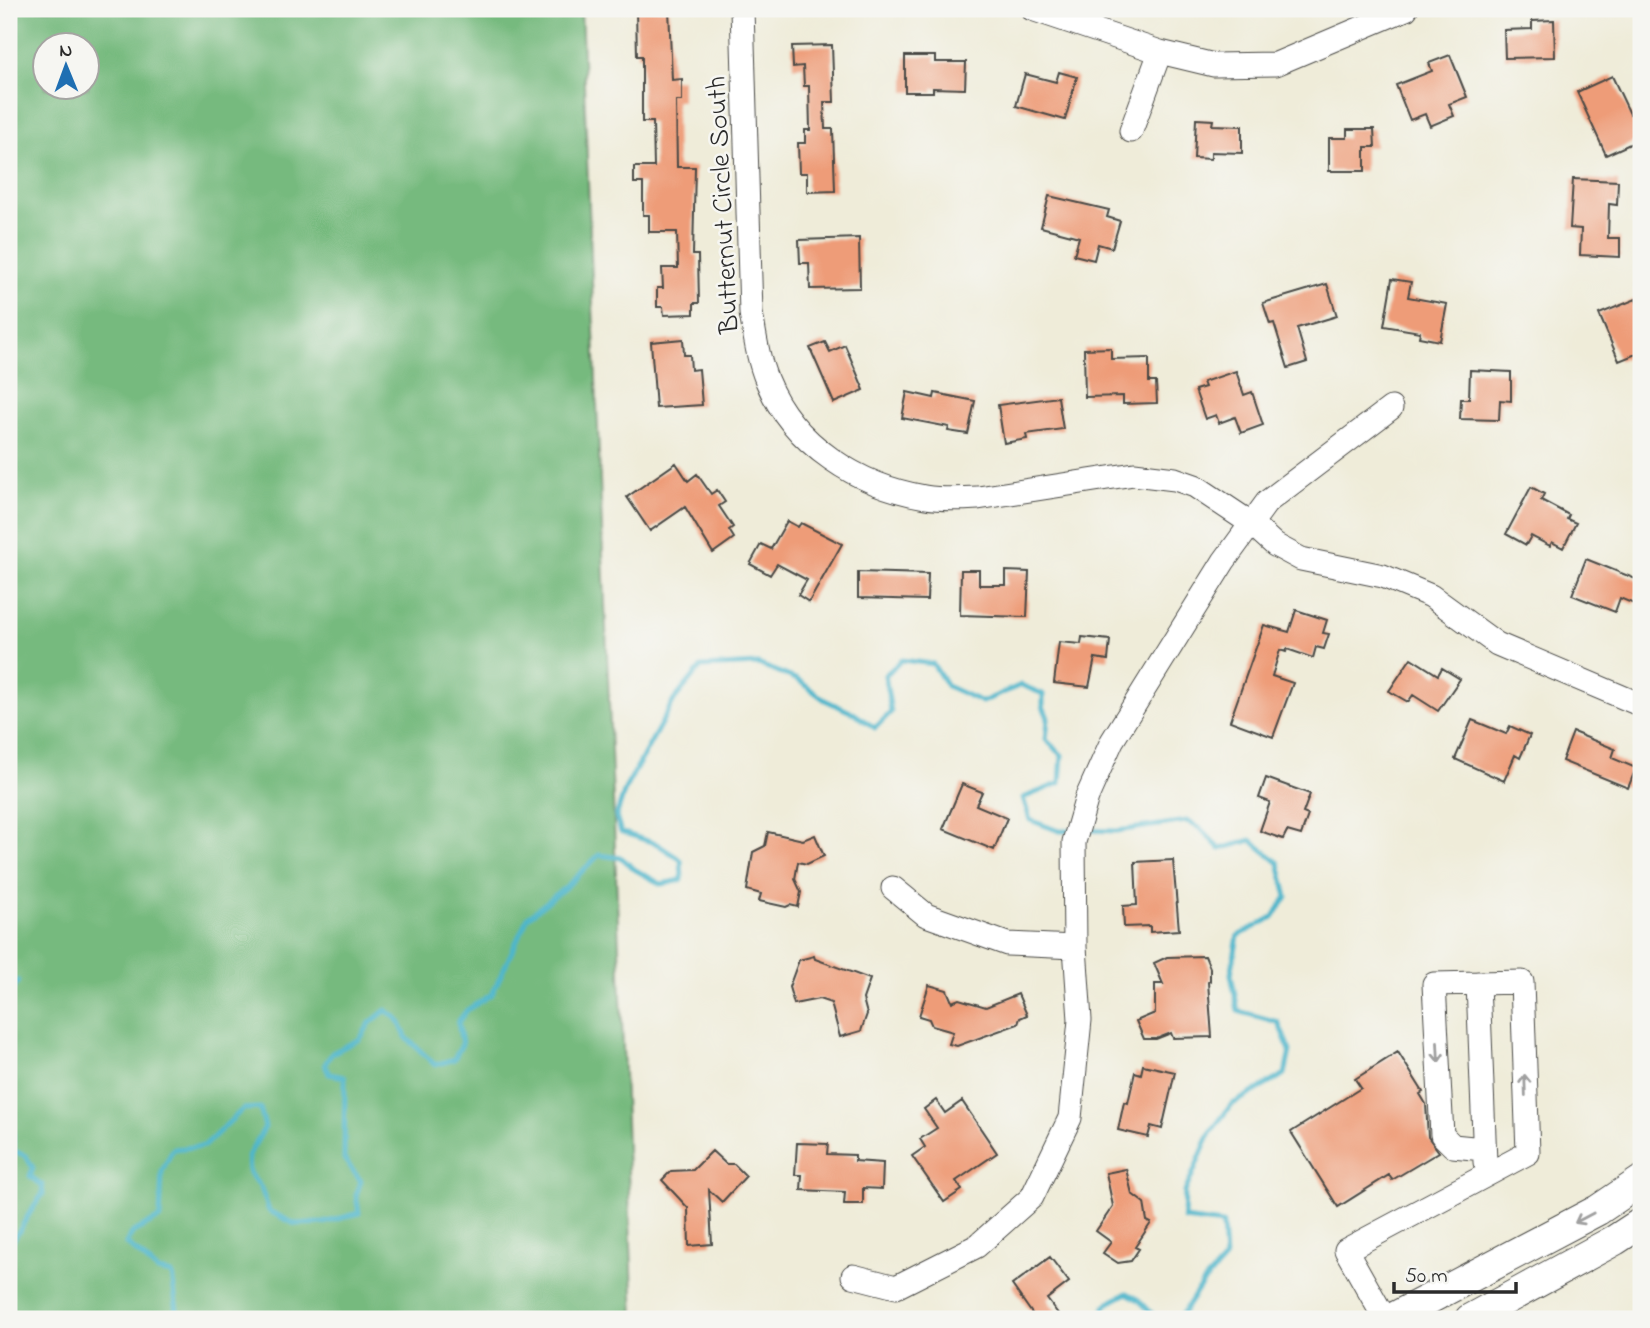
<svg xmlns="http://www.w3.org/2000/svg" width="1650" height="1328" viewBox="0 0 1650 1328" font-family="'Indie Flower',sans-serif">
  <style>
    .forest { fill: #76ba7e; stroke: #507254; stroke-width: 2; fill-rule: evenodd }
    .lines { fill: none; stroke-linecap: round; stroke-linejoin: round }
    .stream { stroke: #4db6cb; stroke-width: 5 }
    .building { fill: #ee9c78 }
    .minor-casing { stroke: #484845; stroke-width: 25 }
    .major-casing { stroke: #484845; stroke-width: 32 }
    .minor { stroke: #fff; stroke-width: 23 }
    .major { stroke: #fff; stroke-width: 30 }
    .oneway { stroke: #a0a0a0 }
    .labels { text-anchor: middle; stroke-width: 5; stroke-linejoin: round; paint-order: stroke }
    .street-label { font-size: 28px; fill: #2b2b2b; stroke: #f6f6f2 }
  </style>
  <rect width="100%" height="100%" fill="#f6f6f2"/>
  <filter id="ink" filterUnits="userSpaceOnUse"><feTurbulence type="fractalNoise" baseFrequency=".0143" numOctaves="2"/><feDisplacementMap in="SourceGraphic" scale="14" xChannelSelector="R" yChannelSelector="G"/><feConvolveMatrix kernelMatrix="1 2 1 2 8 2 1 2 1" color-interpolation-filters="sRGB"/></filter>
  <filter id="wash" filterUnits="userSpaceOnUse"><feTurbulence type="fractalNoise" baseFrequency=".00686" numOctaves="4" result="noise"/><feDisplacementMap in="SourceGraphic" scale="28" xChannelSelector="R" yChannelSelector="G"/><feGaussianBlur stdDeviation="1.57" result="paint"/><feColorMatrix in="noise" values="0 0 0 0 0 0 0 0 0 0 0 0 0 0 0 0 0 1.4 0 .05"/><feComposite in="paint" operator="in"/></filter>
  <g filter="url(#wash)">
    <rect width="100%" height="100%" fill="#efecd9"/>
    <!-- forest -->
    <path class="forest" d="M 9,9 L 581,9 L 634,1319 L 9,1319 ZM 46,46 L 88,46 L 88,88 L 46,88 Z"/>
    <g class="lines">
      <!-- stream -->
      <path class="stream" d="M 1084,830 L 1117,831 L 1187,821 L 1201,829 L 1220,849 L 1251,840 L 1279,863 L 1287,897 L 1273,917 L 1238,936 L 1231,974 L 1238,1011 L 1278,1022 L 1290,1051 L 1285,1074 L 1231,1105 L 1210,1133 L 1185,1192 L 1184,1219 L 1223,1224 L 1225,1259 L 1202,1284 L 1179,1319
        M 9,994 L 18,981
        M 9,1119 C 16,1130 10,1139 14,1151 L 26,1156 L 33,1168 L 30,1176 L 42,1185 L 43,1194 C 30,1209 23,1227 11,1243
        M 178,1319 L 172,1274 L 158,1271 L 126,1243 L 133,1232 L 160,1218 L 162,1171 L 173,1149 L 204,1146 L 243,1109 L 260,1108 L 265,1127 L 248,1156 L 249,1173 L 261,1188 L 269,1211 L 295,1224 L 324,1223 L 359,1213 L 356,1195 L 361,1181 L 344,1159 L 345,1077 L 329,1074 L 325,1064 L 332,1053 L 360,1039 L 370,1023 L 386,1010 L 398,1019 L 406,1037 L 435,1065 L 454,1059 L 462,1044 L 458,1022 L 467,1010 L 492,994 L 528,917 L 568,885 L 599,855 L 622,858 L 634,869 L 661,884 L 682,880 L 681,860 L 657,844 L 621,832 L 616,817 L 625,789 L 674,700 L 701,667 L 758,664 L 798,680 L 825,700 L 855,714 L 875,728 L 891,712 L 885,675 L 902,660 L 933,664 L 947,686 L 982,702 L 1021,685 L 1043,694 L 1043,706 L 1048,718 L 1046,740 L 1062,755 L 1060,783 L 1023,798 L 1030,820 L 1059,831 L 1071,831
        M 1099,1319 L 1107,1304 L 1127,1293 L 1139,1300 L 1157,1319"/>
    </g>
    <g id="blocks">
      <!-- building -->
      <path class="building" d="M 636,9 L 669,9 L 672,80 L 682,79 L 682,101 L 676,101 L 677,167 L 695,167 L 693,255 L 698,255 L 699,303 L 694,303 L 694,314 L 664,315 L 663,307 L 657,307 L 657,288 L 663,288 L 662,268 L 678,268 L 677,232 L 649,232 L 649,215 L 643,215 L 643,183 L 634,183 L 634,167 L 654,167 L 653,122 L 642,122 L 642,56 L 637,56 Z
        M 1554,20 L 1555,57 L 1505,58 L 1504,30 L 1532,29 L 1532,21 Z
        M 832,45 L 834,102 L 824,102 L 825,129 L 833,129 L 835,191 L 807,192 L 807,173 L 799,173 L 798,143 L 805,143 L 805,130 L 810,130 L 809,86 L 804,86 L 803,66 L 793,67 L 792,46 Z
        M 1450,55 L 1467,97 L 1449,104 L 1454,116 L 1430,126 L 1425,114 L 1410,120 L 1396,85 L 1432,71 L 1429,63 Z
        M 905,56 L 935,56 L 935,62 L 966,62 L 965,89 L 933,88 L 933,92 L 905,92 Z
        M 1059,72 L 1077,77 L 1065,120 L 1016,106 L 1025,74 L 1056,82 Z
        M 1612,76 L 1630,114 L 1633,113 L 1641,130 L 1641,139 L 1606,155 L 1577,92 Z
        M 1196,119 L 1213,120 L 1212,125 L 1242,126 L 1242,153 L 1211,152 L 1211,159 L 1194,158 Z
        M 1347,129 L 1374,129 L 1375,147 L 1365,147 L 1365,171 L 1329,171 L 1329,138 L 1347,138 Z
        M 1573,179 L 1618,181 L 1617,205 L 1609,204 L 1608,238 L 1620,238 L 1620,257 L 1580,255 L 1581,229 L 1570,228 Z
        M 1049,196 L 1109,210 L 1107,217 L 1120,221 L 1112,248 L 1098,244 L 1094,260 L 1074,255 L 1079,237 L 1041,227 Z
        M 859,238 L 860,288 L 810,289 L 809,263 L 800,263 L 799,240 Z
        M 1392,279 L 1411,282 L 1408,297 L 1447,304 L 1440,341 L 1419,337 L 1420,332 L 1384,326 Z
        M 1327,284 L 1337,316 L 1297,328 L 1307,362 L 1288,368 L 1274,323 L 1270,324 L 1263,303 Z
        M 1636,299 L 1641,311 L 1641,352 L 1619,361 L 1599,314 Z
        M 683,339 L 684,355 L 690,355 L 691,370 L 699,369 L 702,405 L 656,408 L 651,342 Z
        M 825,342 L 830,352 L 845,345 L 864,390 L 834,403 L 810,348 Z
        M 1111,348 L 1111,359 L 1149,358 L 1149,382 L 1156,382 L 1157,403 L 1123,404 L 1123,396 L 1085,397 L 1084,349 Z
        M 1470,370 L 1511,372 L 1511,401 L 1500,400 L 1499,420 L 1460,419 L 1461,399 L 1469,399 Z
        M 1236,371 L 1244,395 L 1252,392 L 1263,425 L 1241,433 L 1235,417 L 1219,423 L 1216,415 L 1205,419 L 1195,390 L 1205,387 L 1203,382 Z
        M 907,392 L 934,398 L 935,393 L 975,401 L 968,434 L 948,431 L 949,427 L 902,418 Z
        M 1058,397 L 1063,429 L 1026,434 L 1027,439 L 1004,443 L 998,405 Z
        M 676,463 L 688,481 L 697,474 L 711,494 L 717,490 L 725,502 L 719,506 L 733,527 L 729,530 L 734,538 L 713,553 L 685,507 L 650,531 L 627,497 Z
        M 1531,487 L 1544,494 L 1541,500 L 1569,515 L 1567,519 L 1576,523 L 1563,548 L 1552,542 L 1550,546 L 1531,536 L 1526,545 L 1506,534 Z
        M 787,521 L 798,527 L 801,523 L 842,544 L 809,602 L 798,595 L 807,580 L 777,564 L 770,575 L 750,564 L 761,544 L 771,549 Z
        M 1586,559 L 1641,581 L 1634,604 L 1620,598 L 1615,612 L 1572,595 Z
        M 961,570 L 979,570 L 979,585 L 1006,585 L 1006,571 L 1029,572 L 1027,617 L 960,615 Z
        M 858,572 L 928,574 L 927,600 L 858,598 Z
        M 1296,610 L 1327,620 L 1323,633 L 1329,634 L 1324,649 L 1316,647 L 1313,658 L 1287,649 L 1286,652 L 1280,650 L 1272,676 L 1293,683 L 1273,737 L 1230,721 L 1264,625 L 1289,632 Z
        M 1082,637 L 1110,640 L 1108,660 L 1095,658 L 1089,687 L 1054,683 L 1059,642 L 1081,644 Z
        M 1411,658 L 1438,675 L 1442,668 L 1460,679 L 1438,711 L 1413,695 L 1408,702 L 1389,691 Z
        M 1472,720 L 1506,734 L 1510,726 L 1530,735 L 1520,758 L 1515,755 L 1504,781 L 1455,759 Z
        M 1573,732 L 1615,749 L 1612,758 L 1636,768 L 1628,788 L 1562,761 Z
        M 1266,778 L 1310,794 L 1303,813 L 1308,815 L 1301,835 L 1287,831 L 1283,839 L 1260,831 L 1270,802 L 1259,798 Z
        M 962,784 L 982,792 L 976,805 L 1007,818 L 994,850 L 943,829 Z
        M 768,832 L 803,840 L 815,835 L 824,856 L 807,864 L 798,862 L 795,879 L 801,892 L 798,907 L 790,905 L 786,907 L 759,901 L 761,894 L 747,890 L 753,852 L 765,846 Z
        M 1173,860 L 1179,930 L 1150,932 L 1150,926 L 1124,927 L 1123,906 L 1137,905 L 1135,862 Z
        M 814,956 L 815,959 L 870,979 L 863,999 L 867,1014 L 861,1031 L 840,1037 L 831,1003 L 819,999 L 794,1004 L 789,987 L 799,960 Z
        M 1205,956 L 1210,968 L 1210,981 L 1208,982 L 1212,1037 L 1173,1038 L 1171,1033 L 1156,1039 L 1144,1039 L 1136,1021 L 1155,1013 L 1155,984 L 1163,984 L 1154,963 L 1167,957 Z
        M 929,985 L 947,990 L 952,1002 L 959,999 L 986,1007 L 1018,994 L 1027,1015 L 1020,1018 L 1018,1024 L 957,1046 L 949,1044 L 953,1032 L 932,1026 L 929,1019 L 919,1016 Z
        M 1398,1052 L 1423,1092 L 1420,1094 L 1426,1104 L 1428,1137 L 1439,1152 L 1392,1180 L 1389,1175 L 1338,1207 L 1291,1132 L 1361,1088 L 1355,1079 Z
        M 1143,1065 L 1175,1072 L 1162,1129 L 1151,1126 L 1148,1137 L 1118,1130 L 1124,1102 L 1128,1103 L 1135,1072 L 1141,1074 Z
        M 936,1100 L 945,1113 L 962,1101 L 997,1153 L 956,1181 L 962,1190 L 944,1202 L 912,1156 L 925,1147 L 920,1139 L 937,1128 L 924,1109 Z
        M 797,1143 L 828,1144 L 827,1154 L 855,1155 L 855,1161 L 883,1163 L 882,1189 L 863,1188 L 863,1204 L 844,1204 L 845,1192 L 801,1190 L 802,1175 L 795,1175 Z
        M 712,1151 L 726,1164 L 734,1164 L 746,1176 L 722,1202 L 709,1190 L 712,1244 L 689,1246 L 688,1208 L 662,1180 L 671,1171 L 693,1170 Z
        M 1126,1169 L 1132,1194 L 1144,1203 L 1147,1221 L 1151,1223 L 1135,1247 L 1139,1249 L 1131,1261 L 1118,1263 L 1103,1253 L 1111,1242 L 1096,1231 L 1113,1206 L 1106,1173 Z
        M 1050,1257 L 1069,1282 L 1047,1299 L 1062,1319 L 1036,1319 L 1012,1285 Z"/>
    </g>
  </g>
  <g filter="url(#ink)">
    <use href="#blocks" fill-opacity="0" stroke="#484845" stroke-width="2"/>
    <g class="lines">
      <!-- minor casing -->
      <g class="minor-casing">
        <path id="minor" d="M 742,9 L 751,313 C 755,336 758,360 767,381 C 793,445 859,486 925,497 C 942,500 961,499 978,498 L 1134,474 L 1175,479 L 1195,486 L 1252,524 L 1275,545 L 1301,559 L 1383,576 L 1431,596 L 1497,644 L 1641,705
          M 1032,9 L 1160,52 L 1214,65 L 1276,64 L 1406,9
          M 1131,131 L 1160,52
          M 893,888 L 926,915 L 1007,944 L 1075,947
          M 1478,983 L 1485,1162
          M 853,1276 L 896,1287 L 977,1246 L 1032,1197 L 1070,1118 L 1080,1020 L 1075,947 L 1074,842 L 1087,797 L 1112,741 L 1224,561 L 1267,502 L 1391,408
          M 1385,1319 L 1346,1250 L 1528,1153 L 1522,982 L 1434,984 L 1442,1135 L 1453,1146 L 1483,1149"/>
      </g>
      <!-- major casing -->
      <g class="major-casing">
        <path id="major" d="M 1391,1319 L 1598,1210 L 1641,1181
          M 1470,1319 L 1615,1240 L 1641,1223"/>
      </g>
      <!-- minor -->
      <use href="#minor" class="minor"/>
      <!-- major -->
      <use href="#major" class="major"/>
    </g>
    <!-- one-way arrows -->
    <defs><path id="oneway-shaft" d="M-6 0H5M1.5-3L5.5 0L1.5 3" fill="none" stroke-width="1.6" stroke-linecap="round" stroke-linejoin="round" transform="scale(1.75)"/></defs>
    <g class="oneway">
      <use href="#oneway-shaft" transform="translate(1438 1052) rotate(87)"/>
      <use href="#oneway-shaft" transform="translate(1525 1085) rotate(-92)"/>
      <use href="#oneway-shaft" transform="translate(1584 1218) rotate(152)"/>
    </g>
  </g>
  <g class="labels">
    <!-- street labels -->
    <g class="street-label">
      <text transform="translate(721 205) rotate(-93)" y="10">Butternut Circle South</text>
    </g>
  </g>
  <!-- margin -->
  <rect width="1650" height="1328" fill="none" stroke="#f6f6f2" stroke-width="35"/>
  <!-- north arrow -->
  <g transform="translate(66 66) rotate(359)"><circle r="33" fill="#f6f6f2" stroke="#a5a5a2" stroke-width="2"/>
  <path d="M0-5L12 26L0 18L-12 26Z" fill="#1f6fb2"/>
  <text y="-10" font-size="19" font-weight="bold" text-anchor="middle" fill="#2b2b2b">N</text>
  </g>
  <!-- scale -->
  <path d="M1394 1282v10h122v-10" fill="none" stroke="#2b2b2b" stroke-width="3.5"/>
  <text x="1405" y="1282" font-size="21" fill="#2b2b2b" stroke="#f6f6f2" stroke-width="5" paint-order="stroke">50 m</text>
</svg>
